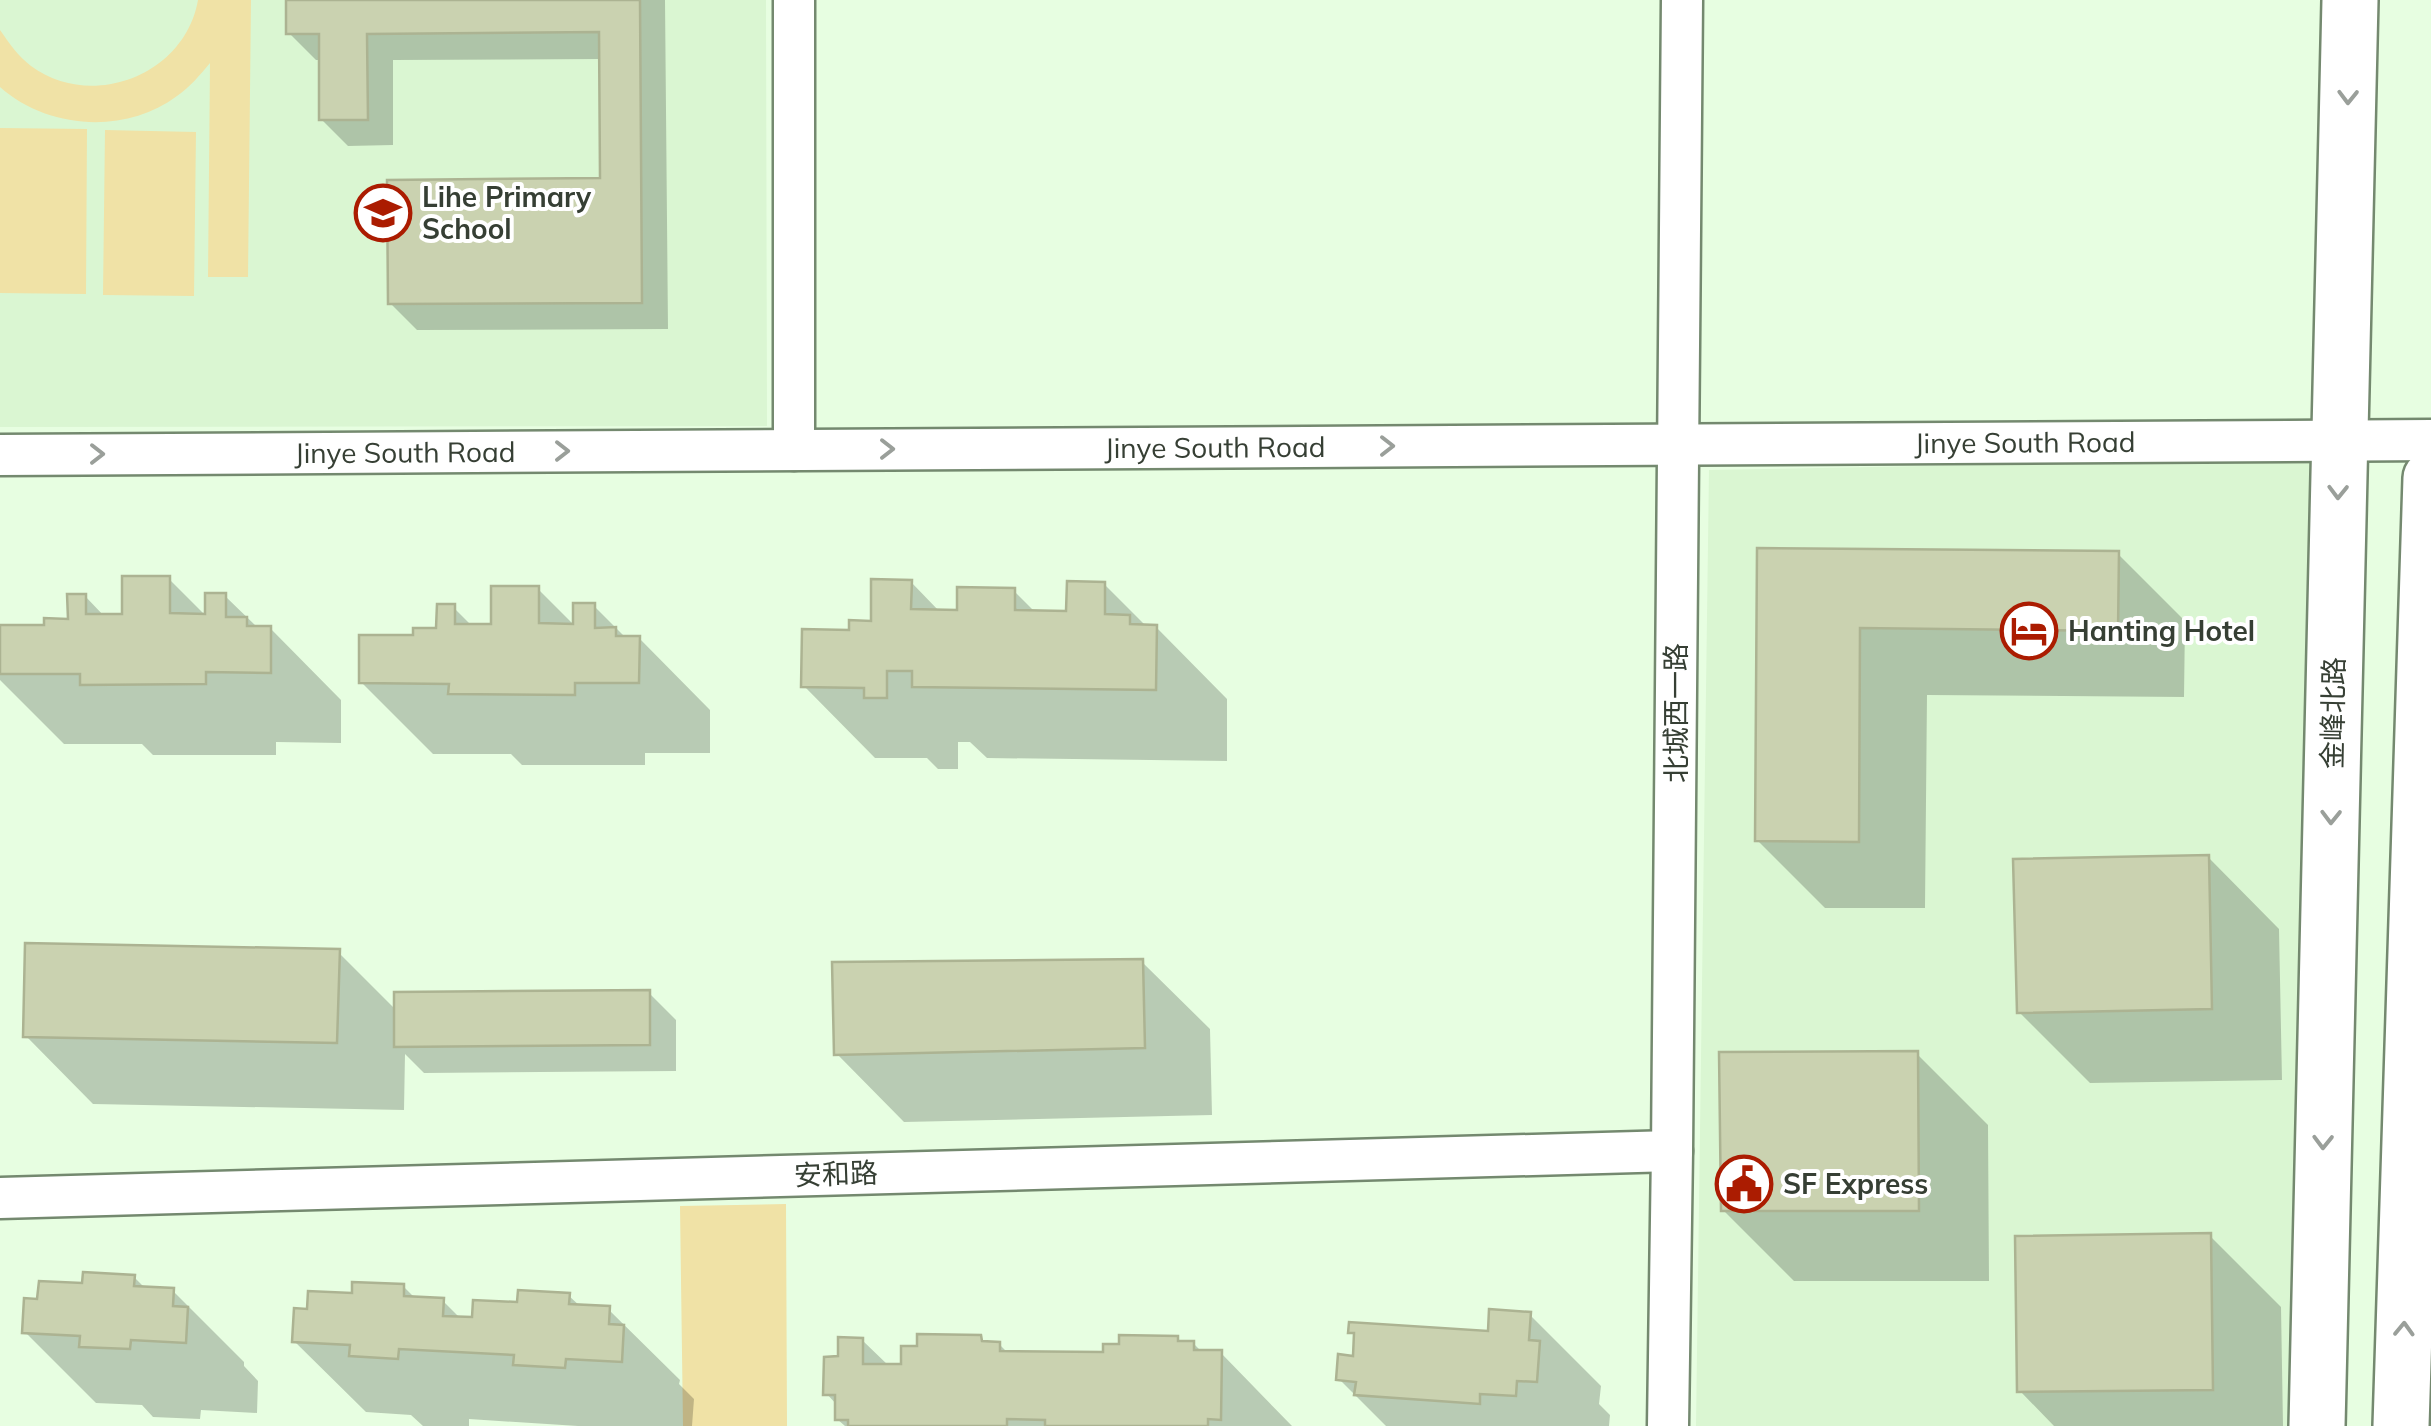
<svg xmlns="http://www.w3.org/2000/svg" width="2431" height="1426" viewBox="0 0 2431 1426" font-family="Mulish,'Noto Sans SC',sans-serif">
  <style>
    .built { fill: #daf6d2 }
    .green { fill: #f0e2a6 }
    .shadow { fill: #0003 }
    .building { fill: #cad2b0; stroke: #acb392; stroke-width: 2.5 }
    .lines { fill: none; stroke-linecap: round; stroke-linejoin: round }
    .minor-casing { stroke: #74896f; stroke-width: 45 }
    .secondary-casing { stroke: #74896f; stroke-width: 60 }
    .minor { stroke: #fff; stroke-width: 40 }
    .secondary { stroke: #fff; stroke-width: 55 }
    .oneway { stroke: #9a9f9a }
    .labels { text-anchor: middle; stroke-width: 8; stroke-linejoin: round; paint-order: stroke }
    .poi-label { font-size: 28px; font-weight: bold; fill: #363f34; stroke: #fff; text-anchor: start }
    .street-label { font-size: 28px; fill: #363f34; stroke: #fff }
  </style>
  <rect width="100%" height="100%" fill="#e7fee1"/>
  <!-- built -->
  <path class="built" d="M 0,0 L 766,0 L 767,426 L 0,427 Z
    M 2316,459 L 2295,1426 L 1696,1426 L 1709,470 Z"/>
  <!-- green -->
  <path class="green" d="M 198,0 L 251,0 L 248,277 L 208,277 L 210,63 C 200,75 190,87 177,96 C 125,135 47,129 0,87 L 0,30 C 9,43 18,56 31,66 C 92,111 185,75 198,0 Z
    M 0,128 L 87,129 L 86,294 L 0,293 Z
    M 105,130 L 196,132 L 194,296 L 103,295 Z
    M 786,1204 L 787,1426 L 683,1426 L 680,1206 Z"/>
  <!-- shadow -->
  <path class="shadow" d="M 289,0 L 665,0 L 668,329 L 417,330 L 390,303 L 602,180 L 601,59 L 393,60 L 393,145 L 348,146 L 321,119 L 321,60 L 316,60 L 289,33 Z
    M 1760,550 L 2118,554 L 2185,621 L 2184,697 L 1927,695 L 1925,908 L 1825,908 L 1757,840 Z
    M 169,579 L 207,617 L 225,596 L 258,628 L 270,628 L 341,700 L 341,743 L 276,742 L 276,755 L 153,755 L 142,744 L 64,744 L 0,680 L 0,628 L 46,628 L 70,621 L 85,596 L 105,617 L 125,617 Z
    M 911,582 L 940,612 L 960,612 L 1014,591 L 1036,613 L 1069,613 L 1104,584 L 1147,627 L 1156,627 L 1227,699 L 1227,761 L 987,758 L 970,742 L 958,742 L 958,769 L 938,769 L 927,758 L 875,758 L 804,686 L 852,633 L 873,623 Z
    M 538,589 L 576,627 L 594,606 L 627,639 L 639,638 L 710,710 L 710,753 L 645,753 L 645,765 L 522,765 L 511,754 L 433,754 L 361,682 L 415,638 L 439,631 L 453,607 L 473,627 L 494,627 Z
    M 2208,857 L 2279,929 L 2282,1080 L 2090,1083 L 2019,1012 Z
    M 338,952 L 396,1010 L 649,993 L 676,1020 L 676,1071 L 424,1073 L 405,1054 L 404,1110 L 93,1104 L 26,1036 Z
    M 1142,962 L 1210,1029 L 1212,1115 L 904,1122 L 837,1054 Z
    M 1917,1054 L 1988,1125 L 1989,1281 L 1794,1281 L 1723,1210 Z
    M 2210,1236 L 2281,1307 L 2283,1426 L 2054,1426 L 2020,1391 Z
    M 134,1277 L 146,1289 L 173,1291 L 244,1362 L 244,1366 L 258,1381 L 257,1413 L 201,1410 L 200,1419 L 153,1417 L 142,1405 L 96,1403 L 25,1332 L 39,1301 L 84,1286 Z
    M 403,1286 L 416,1299 L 443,1301 L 461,1319 L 475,1320 L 520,1304 L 568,1295 L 581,1307 L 608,1309 L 680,1380 L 679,1384 L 694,1399 L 692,1426 L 578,1426 L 469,1419 L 469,1426 L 423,1426 L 411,1415 L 366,1412 L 294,1341 L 309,1311 L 354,1296 Z
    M 1530,1315 L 1601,1386 L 1599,1404 L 1610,1415 L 1609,1426 L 1386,1426 L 1339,1379 L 1355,1358 L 1357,1338 L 1351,1332 L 1490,1333 Z
    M 980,1338 L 986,1344 L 999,1344 L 1009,1354 L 1105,1355 L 1177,1339 L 1182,1343 L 1193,1343 L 1202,1352 L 1221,1353 L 1292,1426 L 845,1426 L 837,1419 L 837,1405 L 826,1393 L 841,1359 L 862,1340 L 889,1366 L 904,1366 Z"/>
  <!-- building -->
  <path class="building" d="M 286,0 L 640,0 L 642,303 L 388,304 L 387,180 L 600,178 L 599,32 L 367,34 L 368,120 L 319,120 L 319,34 L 286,34 Z
    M 1757,548 L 2119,551 L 2118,631 L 1860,628 L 1859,842 L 1755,841 Z
    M 122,576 L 170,576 L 170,613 L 205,614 L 205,593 L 226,593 L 226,617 L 247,617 L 247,626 L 271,626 L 271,673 L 206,672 L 206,684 L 80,685 L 80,674 L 0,674 L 0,625 L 44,625 L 44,618 L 68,619 L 67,594 L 86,594 L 86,614 L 122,614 Z
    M 871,579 L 912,580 L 911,609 L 957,610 L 957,587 L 1015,588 L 1015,610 L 1066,611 L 1067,581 L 1105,582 L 1105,614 L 1130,615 L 1130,624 L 1157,625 L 1156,690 L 912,687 L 912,671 L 887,671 L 887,698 L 864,698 L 864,688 L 801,687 L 802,629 L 849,630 L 849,620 L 871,621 Z
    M 491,586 L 539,586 L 539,623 L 573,624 L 573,603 L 595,603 L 595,628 L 616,627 L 616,636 L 640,636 L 639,683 L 575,683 L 575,695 L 448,694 L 449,684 L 359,683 L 359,635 L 413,635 L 413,628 L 436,628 L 437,604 L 455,604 L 455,624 L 491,624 Z
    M 2209,855 L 2212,1009 L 2017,1013 L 2013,859 Z
    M 25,943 L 340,949 L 337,1043 L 23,1037 Z
    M 1143,959 L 1145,1048 L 834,1055 L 832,962 Z
    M 650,990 L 650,1045 L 394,1047 L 394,992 Z
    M 1918,1051 L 1919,1211 L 1721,1211 L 1719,1052 Z
    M 2211,1233 L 2213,1390 L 2017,1392 L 2015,1236 Z
    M 83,1272 L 135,1275 L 134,1286 L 174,1288 L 173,1306 L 188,1307 L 186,1343 L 131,1340 L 130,1349 L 79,1347 L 80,1336 L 22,1333 L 24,1298 L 37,1299 L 39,1281 L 82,1283 Z
    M 352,1282 L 404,1284 L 404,1296 L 444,1298 L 443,1316 L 472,1317 L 473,1300 L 517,1302 L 518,1290 L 570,1293 L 569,1304 L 610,1306 L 609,1324 L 624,1325 L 622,1362 L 566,1359 L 565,1368 L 513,1365 L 514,1355 L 399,1349 L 398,1359 L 349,1356 L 350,1345 L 292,1342 L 294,1308 L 307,1309 L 308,1291 L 352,1293 Z
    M 1489,1309 L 1531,1312 L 1529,1340 L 1540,1341 L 1537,1382 L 1517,1381 L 1516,1396 L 1480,1394 L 1480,1404 L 1354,1395 L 1356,1382 L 1336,1380 L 1338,1354 L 1353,1356 L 1354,1333 L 1348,1333 L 1349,1322 L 1488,1331 Z
    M 917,1334 L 981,1335 L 982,1341 L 1000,1342 L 1000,1351 L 1103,1352 L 1103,1344 L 1119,1344 L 1119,1335 L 1178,1336 L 1178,1341 L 1194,1341 L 1194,1350 L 1222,1350 L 1221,1420 L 1208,1419 L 1208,1426 L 1045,1426 L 1045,1420 L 1007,1419 L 1007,1426 L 848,1426 L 848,1420 L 835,1420 L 835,1395 L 823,1395 L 824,1357 L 838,1356 L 838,1337 L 863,1338 L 863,1364 L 901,1364 L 901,1346 L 917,1346 Z"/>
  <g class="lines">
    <!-- minor casing -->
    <g class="minor-casing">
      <g id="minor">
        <path d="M 794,450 L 794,0"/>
        <path id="s1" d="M 0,455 L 2431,440"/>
        <path d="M 0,1198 L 1672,1151"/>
        <path d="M 1668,1426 L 1672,1151 L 1682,0"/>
      </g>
    </g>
    <!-- secondary casing -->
    <g class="secondary-casing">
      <path id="secondary" d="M 2317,1426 L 2350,0
        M 2401,1426 L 2431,478"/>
    </g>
    <!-- minor -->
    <use href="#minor" class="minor"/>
    <!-- secondary -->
    <use href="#secondary" class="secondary"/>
  </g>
  <!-- one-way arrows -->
  <defs><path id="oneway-chevron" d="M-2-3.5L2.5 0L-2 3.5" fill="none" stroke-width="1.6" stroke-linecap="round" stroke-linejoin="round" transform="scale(2.5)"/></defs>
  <g class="oneway">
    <use href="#oneway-chevron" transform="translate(2348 97) rotate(91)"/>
    <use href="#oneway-chevron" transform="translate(1387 446)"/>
    <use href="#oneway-chevron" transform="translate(887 449)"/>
    <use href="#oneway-chevron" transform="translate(562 451)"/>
    <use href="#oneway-chevron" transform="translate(97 454)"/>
    <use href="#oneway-chevron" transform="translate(2338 492) rotate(91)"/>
    <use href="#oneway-chevron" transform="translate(2331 817) rotate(91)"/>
    <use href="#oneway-chevron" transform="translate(2323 1142) rotate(91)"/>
    <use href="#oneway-chevron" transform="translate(2404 1329) rotate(-88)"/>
  </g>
  <!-- icons -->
  <defs>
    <g id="school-ring" transform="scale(2.875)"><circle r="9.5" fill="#fff" stroke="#ab1c01" stroke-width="1.5"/><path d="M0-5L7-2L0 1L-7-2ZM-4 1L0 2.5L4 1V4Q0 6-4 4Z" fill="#ab1c01"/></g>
    <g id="hotel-ring" transform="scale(2.875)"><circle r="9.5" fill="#fff" stroke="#ab1c01" stroke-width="1.5"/><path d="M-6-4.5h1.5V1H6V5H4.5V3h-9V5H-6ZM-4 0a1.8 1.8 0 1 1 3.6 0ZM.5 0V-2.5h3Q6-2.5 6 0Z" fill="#ab1c01"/></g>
    <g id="civic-ring" transform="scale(2.875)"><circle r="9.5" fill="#fff" stroke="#ab1c01" stroke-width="1.5"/><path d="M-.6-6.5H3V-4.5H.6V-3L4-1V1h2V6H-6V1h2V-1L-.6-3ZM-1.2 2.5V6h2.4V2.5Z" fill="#ab1c01"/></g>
  </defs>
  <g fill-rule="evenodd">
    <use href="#school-ring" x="383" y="213"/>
    <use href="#hotel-ring" x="2029" y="631"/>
    <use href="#civic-ring" x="1744" y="1184"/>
  </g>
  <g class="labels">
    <!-- poi labels -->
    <g class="poi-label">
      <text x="422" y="207">Lihe Primary<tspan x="422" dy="32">School</tspan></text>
      <text x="2068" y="641">Hanting Hotel</text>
      <text x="1783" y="1194">SF Express</text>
    </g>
    <!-- street labels -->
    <g class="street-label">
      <text dy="10" stroke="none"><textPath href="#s1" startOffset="2025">Jinye South Road</textPath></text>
      <text dy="10" stroke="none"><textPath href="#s1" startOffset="1215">Jinye South Road</textPath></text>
      <text dy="10" stroke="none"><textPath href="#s1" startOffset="405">Jinye South Road</textPath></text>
      <text transform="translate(1676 713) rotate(-90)" y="10">北城西一路</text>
      <text transform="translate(2333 713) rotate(-89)" y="10">金峰北路</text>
      <text transform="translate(836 1174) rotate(-2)" y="10">安和路</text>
    </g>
  </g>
</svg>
